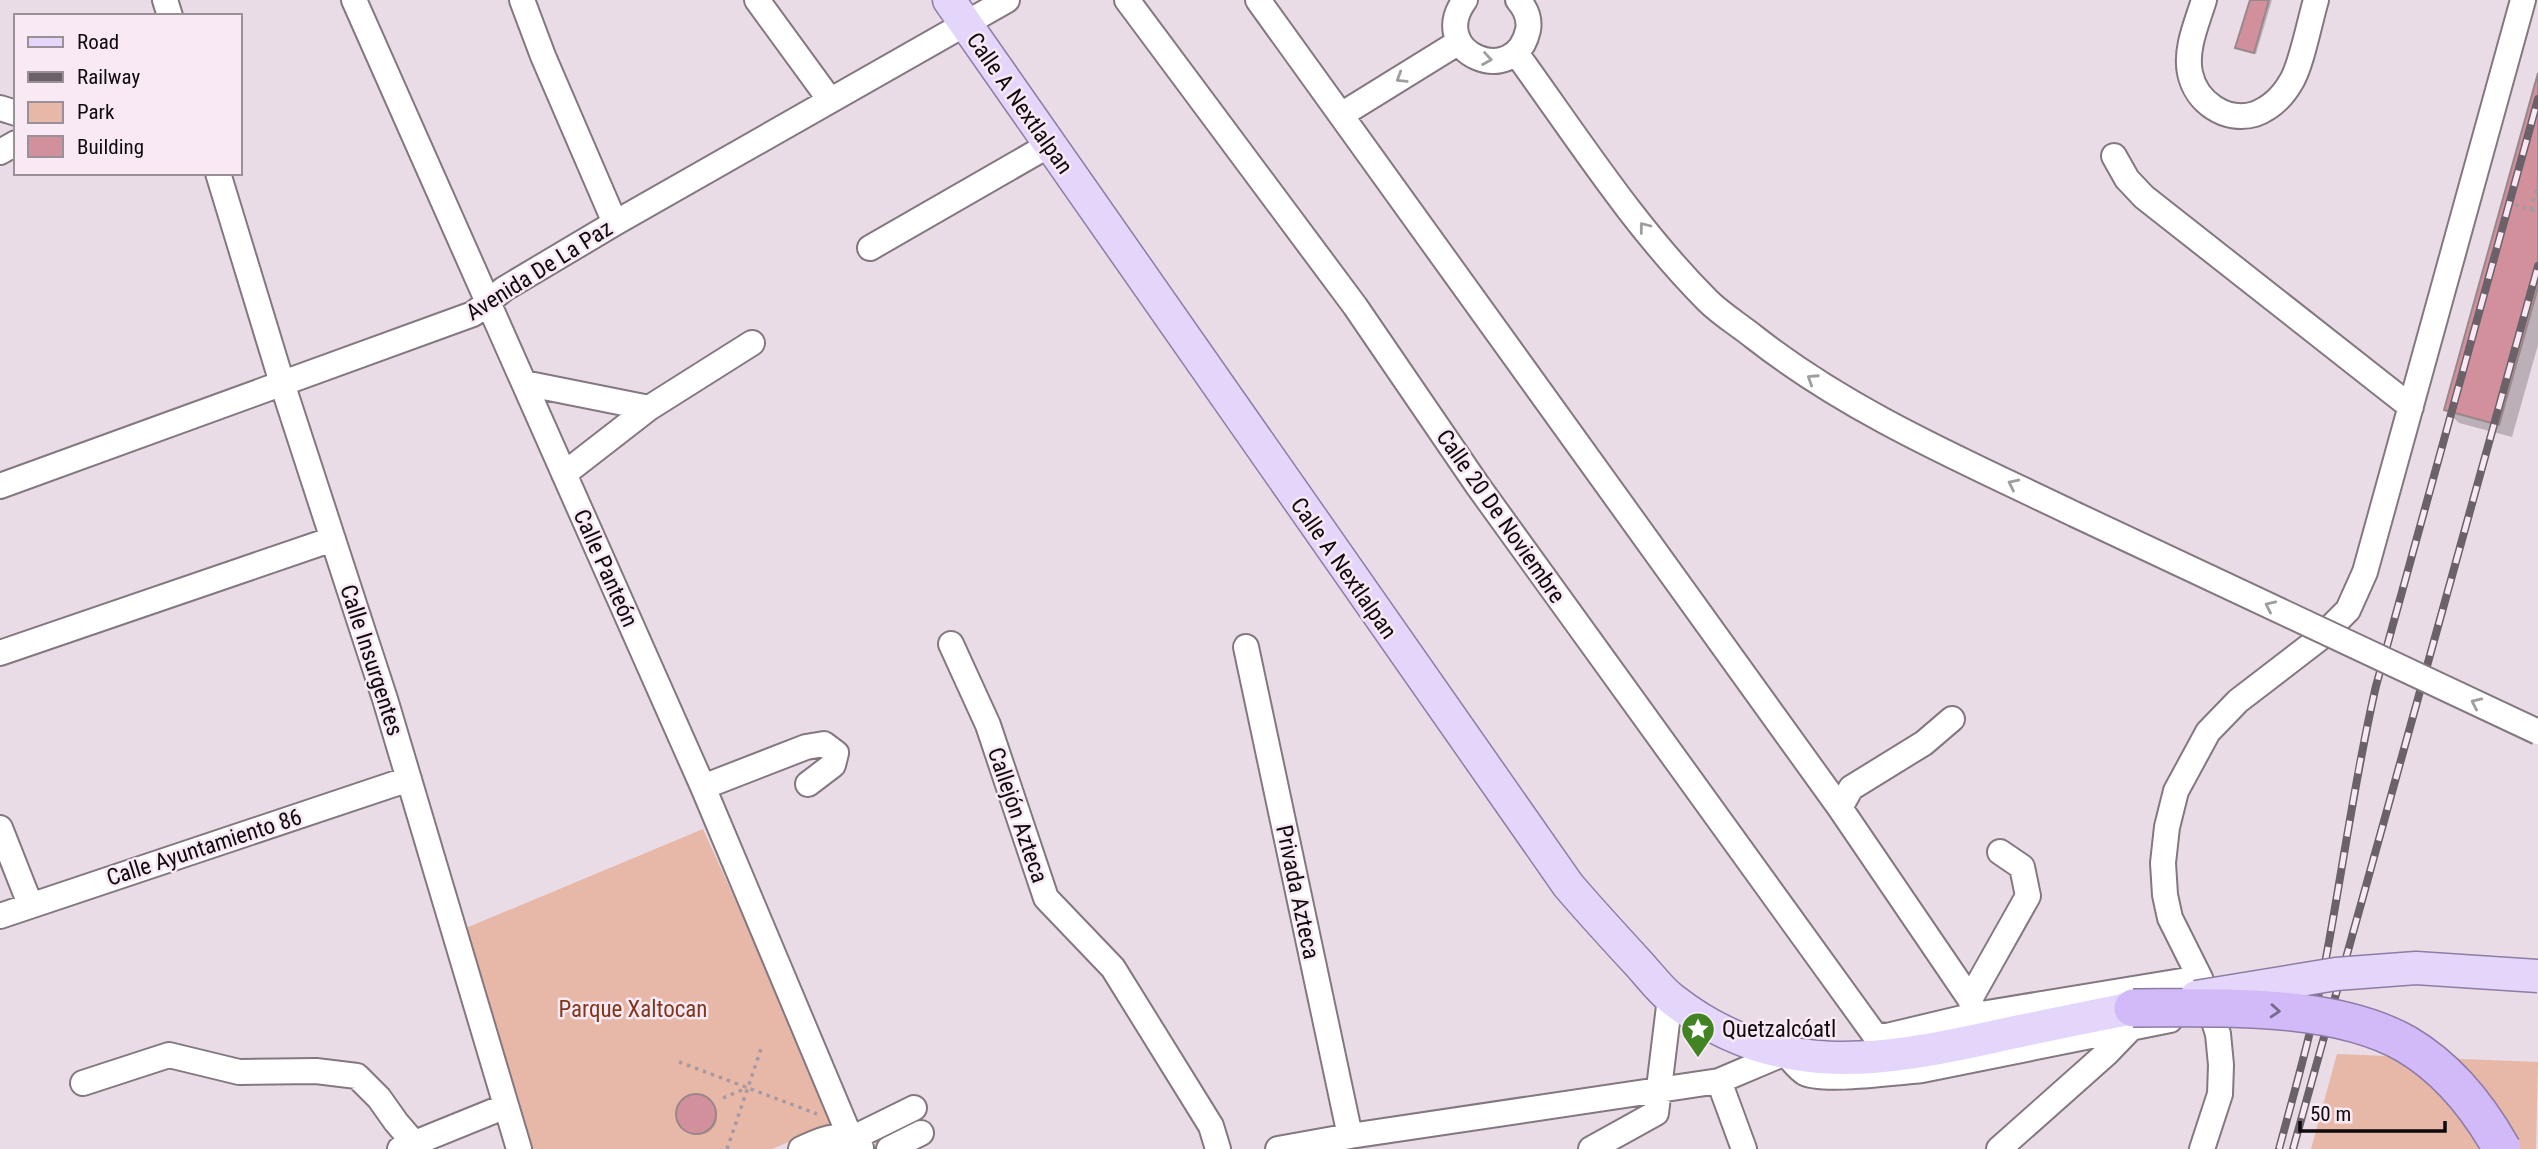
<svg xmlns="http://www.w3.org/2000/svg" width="2538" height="1149" viewBox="0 0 2538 1149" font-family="'Roboto Condensed',sans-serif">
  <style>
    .green { fill: #e7b7a7 }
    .shadow { fill: #0003 }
    .building { fill: #d28f9c; stroke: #99888a; stroke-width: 2 }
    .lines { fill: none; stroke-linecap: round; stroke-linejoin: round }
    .minor-casing { stroke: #837780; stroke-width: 28 }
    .major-casing { stroke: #8d7ca5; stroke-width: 35 }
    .path { stroke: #a59aa3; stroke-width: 3.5; stroke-dasharray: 3.5 5; stroke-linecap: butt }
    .minor { stroke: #fff; stroke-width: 24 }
    .major { stroke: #e3d6fa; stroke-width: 32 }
    .rail-casing { stroke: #6a6268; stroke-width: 8 }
    .rail { stroke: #f8e9f4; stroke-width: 5; stroke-dasharray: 16; stroke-linecap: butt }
    .minor-bridge-casing { stroke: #837780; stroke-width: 28; stroke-linecap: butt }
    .major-bridge-casing { stroke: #8d7ca5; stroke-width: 35; stroke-linecap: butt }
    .highway-bridge-casing { stroke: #8d7ca5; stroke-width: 40; stroke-linecap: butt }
    .minor-bridge { stroke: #fff; stroke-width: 24 }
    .major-bridge { stroke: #e3d6fa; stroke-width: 32 }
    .highway-bridge { stroke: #d1baf7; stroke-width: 37 }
    .oneway { stroke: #9f9d9e }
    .oneway2 { stroke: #796b8e }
    .labels { text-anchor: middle; stroke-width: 5; stroke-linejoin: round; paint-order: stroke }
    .street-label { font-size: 23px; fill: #0e0a0d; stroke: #f8e9f4 }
    .park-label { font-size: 23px; fill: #81361a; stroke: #f8e9f4 }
    .poi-label { font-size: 23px; fill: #0e0a0d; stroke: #f8e9f4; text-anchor: start }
  </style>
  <rect width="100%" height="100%" fill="#eadce7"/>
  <!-- green -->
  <path class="green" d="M 703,829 L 836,1122 L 772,1149 L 531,1149 L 466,928 Z
    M 2337,1054 L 2538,1062 L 2536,1149 L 2311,1149 Z"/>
  <!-- shadow -->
  <path class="shadow" d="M 2251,0 L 2272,0 L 2256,54 L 2237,47 Z
    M 2538,79 L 2538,345 L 2512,437 L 2459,423 L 2446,410 Z
    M679 1116a19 19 0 1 1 38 0a19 19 0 1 1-38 0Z"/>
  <!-- building -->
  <path class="building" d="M 2250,0 L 2269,0 L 2254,53 L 2235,48 Z
    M 2538,73 L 2538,287 L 2499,425 L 2444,410 Z
    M676 1114a20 20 0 1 1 40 0a20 20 0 1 1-40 0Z"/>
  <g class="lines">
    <!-- minor casing -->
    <g class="minor-casing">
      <path id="minor" d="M 165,0 L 170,16
        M 354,0 L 703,787 L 851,1139 L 914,1108
        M 522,0 L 543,56 L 615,223
        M 757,0 L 830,100
        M 1127,0 L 1355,306 L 1478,486 L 1874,1034 L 1887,1036 L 1975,1015 L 2200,978
        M 1258,0 L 1840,808 L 1970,999 L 1975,1015
        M 1465,0 C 1426,53 1515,90 1528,30 C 1530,19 1526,9 1518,0
        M 2204,0 C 2197,23 2185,49 2190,73 C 2196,102 2226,123 2255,114 C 2271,108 2283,96 2291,82 C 2301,67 2310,20 2316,0
        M 1516,53 C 1577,137 1634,227 1708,301 C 1721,314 1739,325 1754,337 C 1851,413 1964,461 2074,514
        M 0,108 L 16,113
        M 1341,115 L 1459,42
        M 0,152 L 16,143
        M 2114,156 L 2127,179 L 2144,197 L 2411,407
        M 218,173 L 282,383 L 385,699 L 519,1149
        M 870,248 L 1049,145
        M 524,383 L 649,408
        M 564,474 L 649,408 L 752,343
        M 0,486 L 473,314 L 504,289 L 615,223 L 1007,0
        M 951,644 L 988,725 L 1046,898 L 1113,968 L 1211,1126 L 1218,1149
        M 1246,647 L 1350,1136
        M 0,653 L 333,539
        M 703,787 L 806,747 L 824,744 L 836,753 L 833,765 L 808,784
        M 1840,808 L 1851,788 L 1924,743 L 1952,719
        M 0,828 L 30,904
        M 0,916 L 409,779
        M 1970,999 L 2028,896 L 2022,867 L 2000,852
        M 1719,1081 L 1744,1149
        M 83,1083 L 169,1055 L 239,1072 L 316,1071 L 357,1076 L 379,1098 L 396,1122 L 414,1143
        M 400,1149 L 506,1106
        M 801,1149 C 823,1139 840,1129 861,1148
        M 889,1149 L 921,1133
        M 1278,1149 L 1350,1136 L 1719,1081 L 1785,1053 C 1791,1059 1798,1069 1805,1073 C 1821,1082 1901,1072 1922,1070 L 2170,1020
        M 1591,1149 L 1656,1113 L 1670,998
        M 1999,1149 L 2107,1053 L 2132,1027
        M 2202,1149 L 2220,1094 L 2221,1065 L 2218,1034 L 2211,1012 L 2200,978 L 2170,918 L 2165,895 L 2163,863 L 2167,827 L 2176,791 L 2208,732 L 2238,701 L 2320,638 L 2348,610 L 2365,572 L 2523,0"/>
    </g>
    <!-- major casing -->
    <g class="major-casing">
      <path id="major" d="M 949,0 L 1568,885 C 1591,912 1615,938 1639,964 C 1650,976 1660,990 1672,999 C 1775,1080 1879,1062 1997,1036 C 2042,1026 2088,1017 2133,1008"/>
    </g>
    <!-- path -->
    <path class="path" d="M 2515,205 L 2538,212
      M 2531,210 L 2538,184
      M 679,1062 L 817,1114
      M 723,1098 L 747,1088
      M 727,1149 L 762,1046"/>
    <!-- minor -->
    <use href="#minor" class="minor"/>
    <!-- major -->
    <use href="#major" class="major"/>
    <!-- rail casing -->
    <g class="rail-casing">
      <path id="rail" d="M 2279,1149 C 2296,1086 2314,1023 2326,958 C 2343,867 2355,776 2376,686 L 2538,99
        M 2293,1149 L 2538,266"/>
    </g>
    <!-- rail -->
    <use href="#rail" class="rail"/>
    <!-- minor-bridge casing -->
    <g class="minor-bridge-casing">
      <path id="minor-bridge" d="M 2074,514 L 2538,732"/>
    </g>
    <!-- major-bridge casing -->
    <g class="major-bridge-casing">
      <path id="major-bridge" d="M 2196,997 L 2336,974 L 2416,968 L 2538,976"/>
    </g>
    <!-- highway-bridge casing -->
    <g class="highway-bridge-casing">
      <path id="highway-bridge" d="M 2133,1008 C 2216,1008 2332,1002 2406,1044 C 2447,1068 2479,1108 2502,1149"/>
    </g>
    <!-- minor-bridge -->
    <use href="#minor-bridge" class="minor-bridge"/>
    <!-- major-bridge -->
    <use href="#major-bridge" class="major-bridge"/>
    <!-- highway-bridge -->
    <use href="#highway-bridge" class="highway-bridge"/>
  </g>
  <!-- one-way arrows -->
  <defs><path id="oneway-chevron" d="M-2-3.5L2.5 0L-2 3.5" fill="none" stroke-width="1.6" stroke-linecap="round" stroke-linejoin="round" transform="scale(1.75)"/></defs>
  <g class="oneway">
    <use href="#oneway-chevron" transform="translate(1487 59) rotate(9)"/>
    <use href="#oneway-chevron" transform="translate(1401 78) rotate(148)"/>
    <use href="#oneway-chevron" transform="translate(1644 227) rotate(-128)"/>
    <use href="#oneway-chevron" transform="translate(1812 379) rotate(-147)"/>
    <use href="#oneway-chevron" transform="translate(2013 484) rotate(-154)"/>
    <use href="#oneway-chevron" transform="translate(2270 606) rotate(-155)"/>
    <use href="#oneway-chevron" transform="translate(2476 703) rotate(-155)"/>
  </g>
  <use class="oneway2" href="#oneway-chevron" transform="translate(2275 1011) rotate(4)"/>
  <!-- icons -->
  <defs>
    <g id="sight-pin" transform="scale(1.75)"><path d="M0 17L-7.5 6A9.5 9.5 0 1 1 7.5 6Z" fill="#428324" stroke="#f8e9f4"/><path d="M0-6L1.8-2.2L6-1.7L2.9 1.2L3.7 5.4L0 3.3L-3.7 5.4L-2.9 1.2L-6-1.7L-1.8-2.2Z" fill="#fff"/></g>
  </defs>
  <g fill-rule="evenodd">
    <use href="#sight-pin" x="1698" y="1029"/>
  </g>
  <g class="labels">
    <!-- street labels -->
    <g class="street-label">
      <text transform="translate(1020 103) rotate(55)" y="8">Calle A Nextlalpan</text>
      <text transform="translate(539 270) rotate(-32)" y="8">Avenida De La Paz</text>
      <text transform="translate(1501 516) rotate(55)" y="8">Calle 20 De Noviembre</text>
      <text transform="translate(606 568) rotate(66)" y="8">Calle Panteón</text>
      <text transform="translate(1344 568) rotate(55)" y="8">Calle A Nextlalpan</text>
      <text transform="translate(372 660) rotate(72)" y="8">Calle Insurgentes</text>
      <text transform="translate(1018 815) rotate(71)" y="8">Callejón Azteca</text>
      <text transform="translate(204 847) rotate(-18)" y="8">Calle Ayuntamiento 86</text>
      <text transform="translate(1298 892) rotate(78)" y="8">Privada Azteca</text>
    </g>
    <!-- park labels -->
    <g class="park-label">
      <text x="633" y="1017">Parque Xaltocan</text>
    </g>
    <!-- poi labels -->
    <g class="poi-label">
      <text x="1722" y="1037">Quetzalcóatl</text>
    </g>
  </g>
  <!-- legend -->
  <rect x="14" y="14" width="228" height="161" fill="#f8e9f4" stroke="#9a9098" stroke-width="2"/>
  <rect x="28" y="37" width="35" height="10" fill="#e3d6fa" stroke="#9a9098" stroke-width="2"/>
  <text x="77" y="49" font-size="21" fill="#0e0a0d">Road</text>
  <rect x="28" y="72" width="35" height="10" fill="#6a6268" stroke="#9a9098" stroke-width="2"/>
  <text x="77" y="84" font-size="21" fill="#0e0a0d">Railway</text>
  <rect x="28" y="102" width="35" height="21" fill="#e7b7a7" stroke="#9a9098" stroke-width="2"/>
  <text x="77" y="119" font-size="21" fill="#0e0a0d">Park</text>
  <rect x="28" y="136" width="35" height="21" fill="#d28f9c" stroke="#9a9098" stroke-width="2"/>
  <text x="77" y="154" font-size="21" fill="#0e0a0d">Building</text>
  <!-- scale -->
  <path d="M2300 1121v10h145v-10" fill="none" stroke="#0e0a0d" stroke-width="3.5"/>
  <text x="2310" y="1121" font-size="21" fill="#0e0a0d" stroke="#f8e9f4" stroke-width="5" paint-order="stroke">50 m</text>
</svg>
